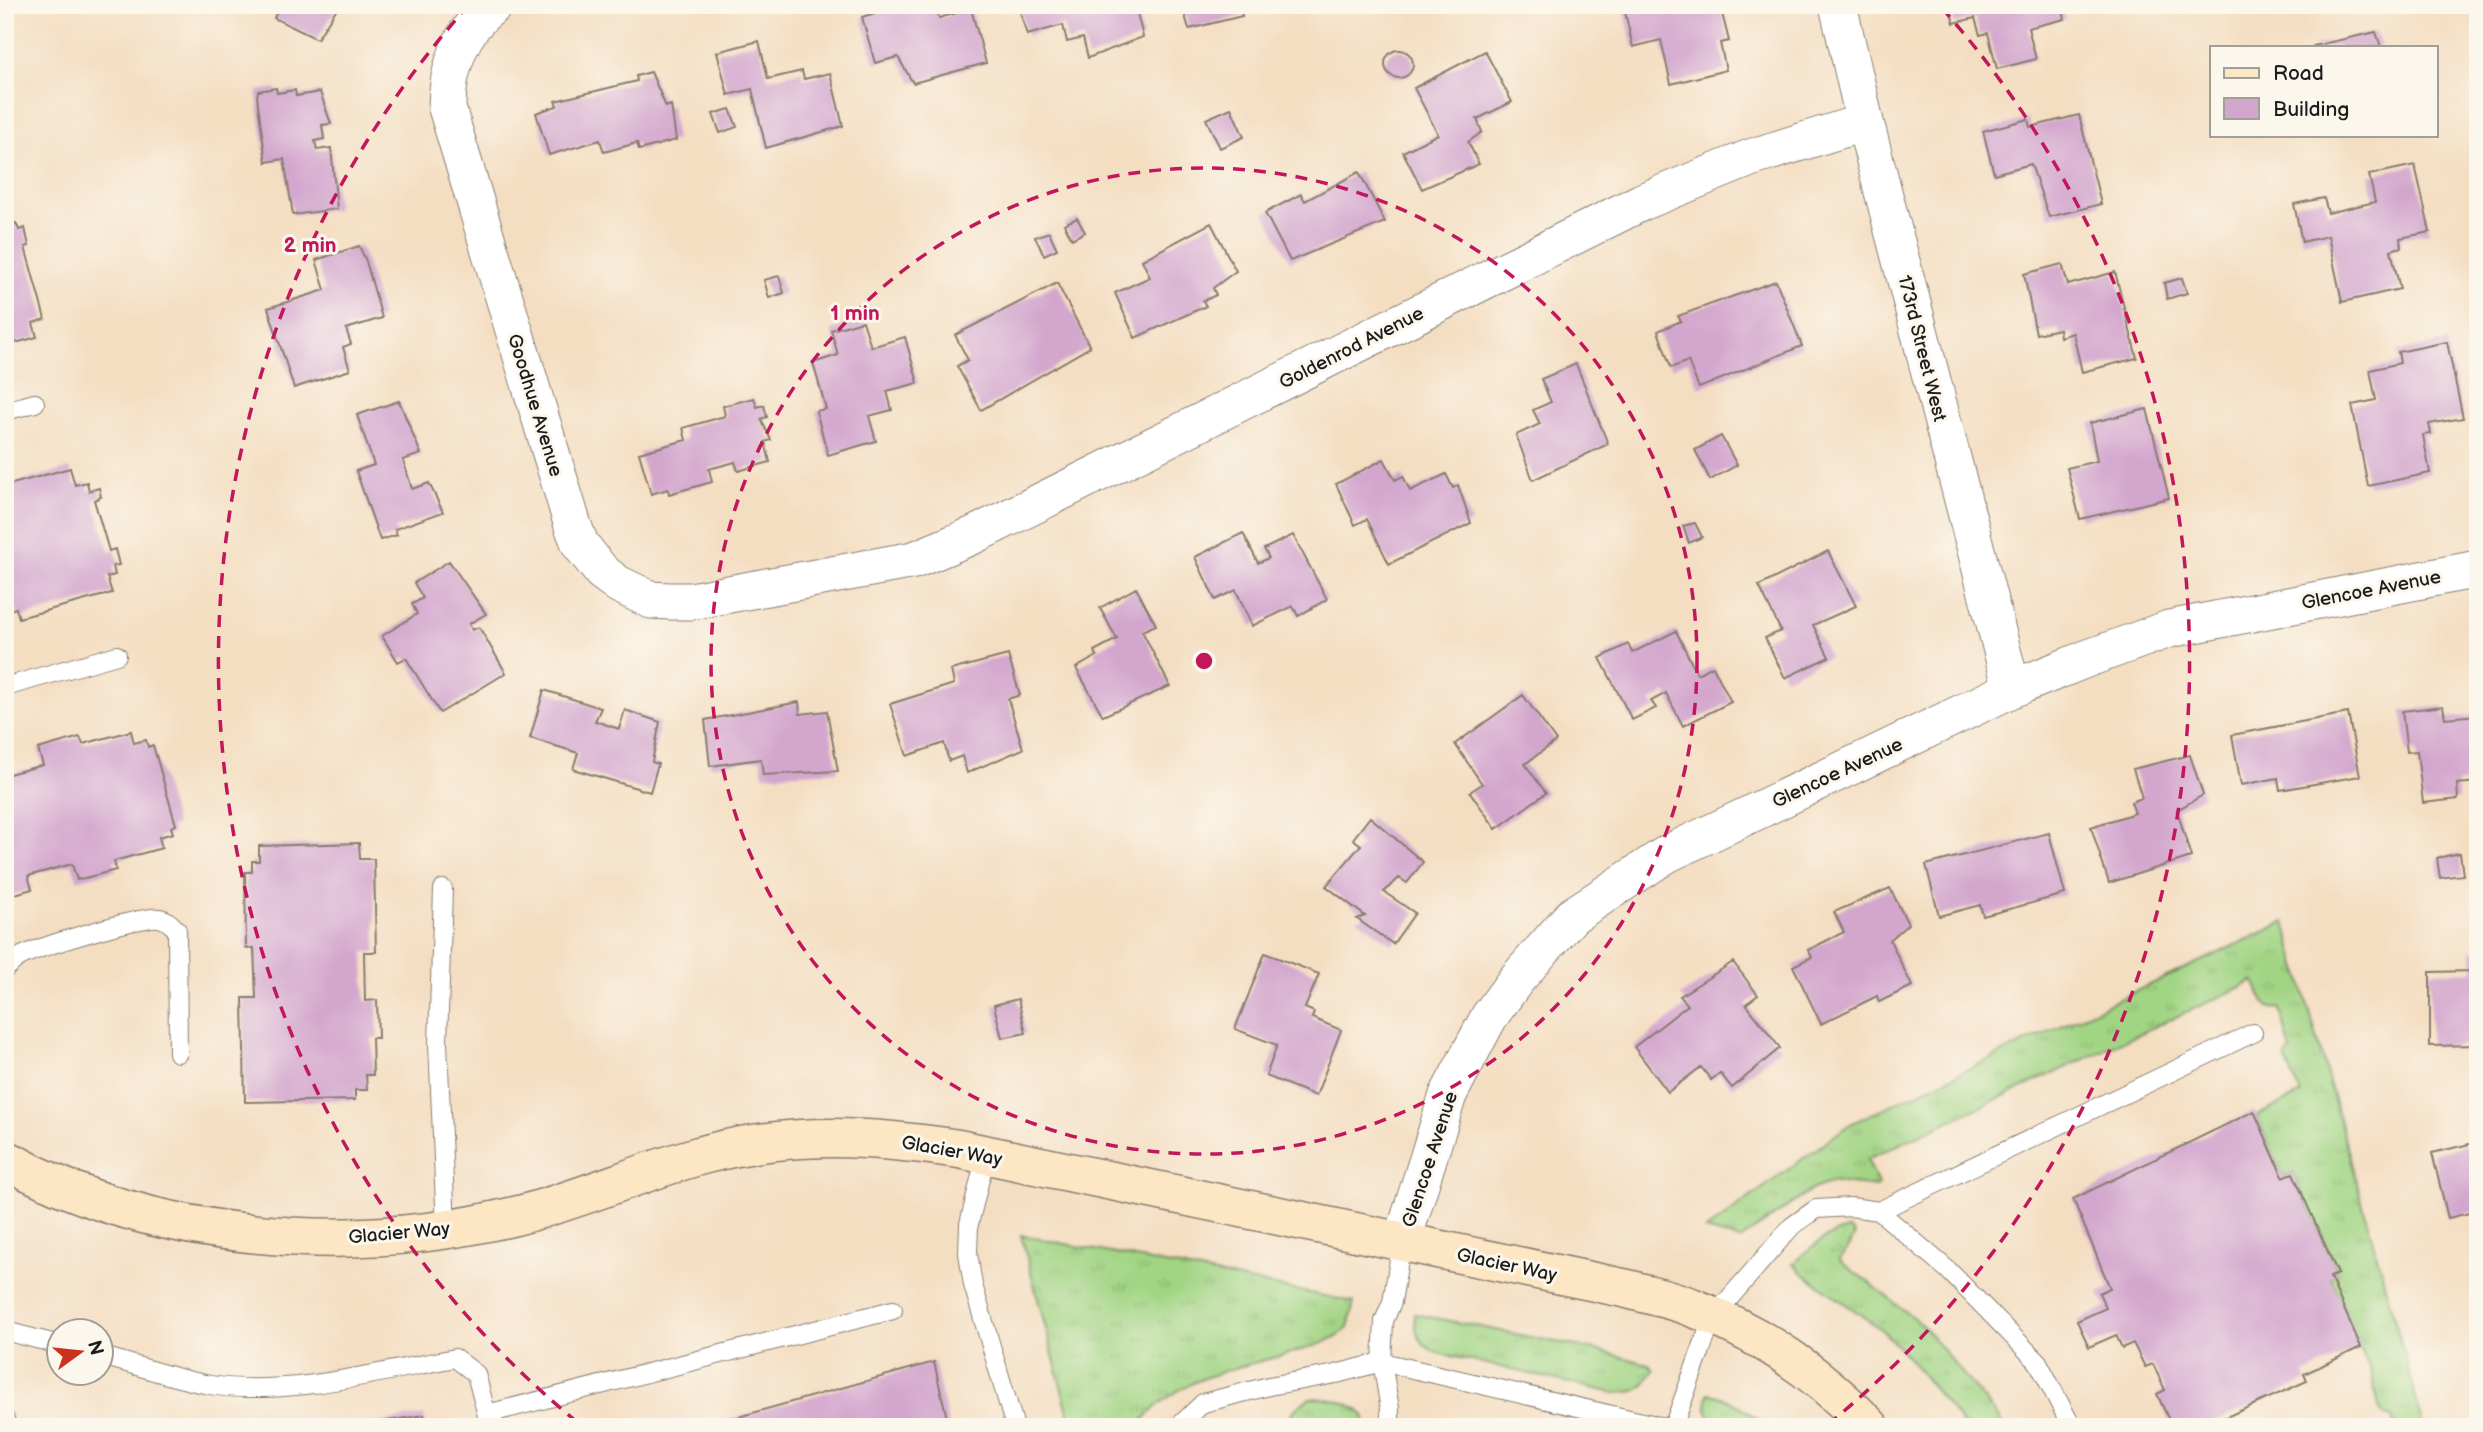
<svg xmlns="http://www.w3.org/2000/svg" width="2483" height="1432" viewBox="0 0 2483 1432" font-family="'Balsamiq Sans',sans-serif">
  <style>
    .grass { fill: url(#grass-tufts); stroke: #5e7850; stroke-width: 2 }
    .building { fill: #d3a6ce }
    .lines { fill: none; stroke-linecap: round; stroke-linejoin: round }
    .lane-casing { stroke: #887d6f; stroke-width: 20 }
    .street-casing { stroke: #887d6f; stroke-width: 39 }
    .secondary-casing { stroke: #887d6f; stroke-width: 41 }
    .lane { stroke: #fff; stroke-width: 18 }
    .street { stroke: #fff; stroke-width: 37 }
    .secondary { stroke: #fce6c4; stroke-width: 38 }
    .ring { fill: none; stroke: #c2185b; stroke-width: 3.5; stroke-dasharray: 12 9 }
    .labels { text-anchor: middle; stroke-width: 6; stroke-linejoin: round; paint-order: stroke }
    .street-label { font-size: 19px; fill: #1c1c1c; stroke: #fbf7ec }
    .centre { fill: #c2185b; stroke: #fbf7ec; stroke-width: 3.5 }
    .ring-label { font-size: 21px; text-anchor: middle; font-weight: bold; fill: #c2185b; stroke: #fbf7ec; stroke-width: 6; stroke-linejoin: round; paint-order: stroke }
  </style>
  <defs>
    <pattern id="grass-tufts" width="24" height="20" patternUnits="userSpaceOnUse" patternTransform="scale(1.75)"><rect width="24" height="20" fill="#a1d483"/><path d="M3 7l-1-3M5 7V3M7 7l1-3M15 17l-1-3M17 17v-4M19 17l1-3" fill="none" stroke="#8ab571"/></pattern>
  </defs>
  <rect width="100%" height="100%" fill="#fbf7ec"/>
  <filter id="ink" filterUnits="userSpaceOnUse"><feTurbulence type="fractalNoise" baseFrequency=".0143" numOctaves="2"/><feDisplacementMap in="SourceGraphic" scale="14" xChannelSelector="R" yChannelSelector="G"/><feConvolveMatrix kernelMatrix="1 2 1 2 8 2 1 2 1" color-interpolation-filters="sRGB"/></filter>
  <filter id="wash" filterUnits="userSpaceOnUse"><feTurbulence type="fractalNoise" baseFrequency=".00686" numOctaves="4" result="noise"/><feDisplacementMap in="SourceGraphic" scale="28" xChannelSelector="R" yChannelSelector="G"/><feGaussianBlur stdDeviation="1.57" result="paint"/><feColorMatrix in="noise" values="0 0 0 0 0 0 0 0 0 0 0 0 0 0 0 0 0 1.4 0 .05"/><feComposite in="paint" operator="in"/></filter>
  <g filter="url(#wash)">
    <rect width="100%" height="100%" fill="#f4dec2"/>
    <!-- grass -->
    <path class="grass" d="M 2285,922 L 2424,1427 L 2395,1427 L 2392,1417 L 2386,1417 L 2380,1410 L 2371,1373 L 2330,1277 L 2338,1274 L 2293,1173 L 2283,1177 L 2256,1116 L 2301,1094 L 2286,1060 L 2286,1056 L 2291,1052 L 2280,1008 C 2263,1012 2261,994 2254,981 L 1867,1159 L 1878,1184 L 1876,1187 L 1833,1182 L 1813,1189 L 1740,1240 L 1706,1230 L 1850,1124 Z
      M 1849,1229 L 1855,1235 L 1849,1247 L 1840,1259 L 1841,1262 L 1875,1287 L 1922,1325 L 1995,1413 L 2004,1427 L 1965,1427 L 1911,1361 L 1883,1331 L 1800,1271 L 1793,1263 C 1810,1249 1827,1233 1849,1229 Z
      M 1021,1235 L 1354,1302 L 1348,1328 C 1329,1344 1308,1348 1284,1355 C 1229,1370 1174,1378 1138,1427 L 1072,1427 Z
      M 1415,1314 L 1596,1350 L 1648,1364 L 1654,1370 C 1639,1391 1641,1392 1614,1393 L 1434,1352 C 1419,1342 1414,1332 1415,1314 Z
      M 1708,1393 C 1730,1398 1750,1412 1767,1427 L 1716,1427 C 1706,1416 1705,1407 1708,1393 Z
      M 1309,1398 C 1328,1398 1353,1401 1365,1417 L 1364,1427 L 1292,1427 L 1290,1417 L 1294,1410 Z"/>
    <g id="blocks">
      <!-- building -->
      <path class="building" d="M 280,5 L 339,5 L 317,39 L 274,18 Z
        M 901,5 L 910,5 L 912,11 L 936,5 L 939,18 L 971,9 L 986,63 L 913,83 L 898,57 L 875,63 L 862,17 Z
        M 1018,5 L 1135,5 L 1143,37 L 1088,58 L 1083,38 L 1067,42 L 1063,25 L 1027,35 Z
        M 1182,5 L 1247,5 L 1248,6 L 1240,8 L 1242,16 L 1189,29 Z
        M 1629,5 L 1720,5 L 1729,41 L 1720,43 L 1726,70 L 1671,84 L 1661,40 L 1633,47 L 1624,8 Z
        M 1949,5 L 2062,5 L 2065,19 L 2028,28 L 2036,59 L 1997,69 L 1988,33 L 1980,35 L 1975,18 L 1954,23 Z
        M 2376,32 L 2381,47 L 2313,47 L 2313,46 Z
        M 759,41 L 768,79 L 802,71 L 804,79 L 830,73 L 843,126 L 766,148 L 752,89 L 728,95 L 717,52 Z
        M1385 64a14 14 0 1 1 28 0a14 14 0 1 1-28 0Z
        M 1485,51 L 1512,102 L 1477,119 L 1482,132 L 1468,142 L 1479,164 L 1422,189 L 1403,152 L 1438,134 L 1414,88 Z
        M 651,72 L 666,107 L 671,105 L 676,140 L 639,150 L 637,143 L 604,152 L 600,140 L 549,155 L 536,113 L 557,106 L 555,101 L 637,81 L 636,76 Z
        M 276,88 L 277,93 L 295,90 L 296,96 L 320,92 L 331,124 L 322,125 L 324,139 L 315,141 L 317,150 L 331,148 L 337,209 L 293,215 L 284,159 L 266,162 L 257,97 L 258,91 Z
        M 1231,108 L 1244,137 L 1220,148 L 1206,119 Z
        M 730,109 L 737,127 L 720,133 L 713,114 Z
        M 2079,115 L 2101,204 L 2049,217 L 2031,164 L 1994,174 L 1983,131 L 2028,119 L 2030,127 Z
        M 2415,165 L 2430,232 L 2400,238 L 2401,247 L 2391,250 L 2400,289 L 2342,302 L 2328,236 L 2302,242 L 2294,204 L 2324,198 L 2328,213 L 2375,202 L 2369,175 Z
        M 1359,172 L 1385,222 L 1290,261 L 1265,213 L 1301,194 L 1305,201 Z
        M 1077,218 L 1085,232 L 1072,239 L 1064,224 Z
        M 16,223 L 19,230 L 25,228 L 29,246 L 25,247 L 45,319 L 33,323 L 37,337 L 5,346 L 5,227 Z
        M 1211,223 L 1236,271 L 1213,288 L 1216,295 L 1203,301 L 1206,306 L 1135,338 L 1115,293 L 1150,277 L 1142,260 Z
        M 1049,232 L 1057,249 L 1044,255 L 1035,237 Z
        M 359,246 L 366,261 L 382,318 L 346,329 L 351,344 L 343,347 L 350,370 L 294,388 L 268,308 L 325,290 L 316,260 Z
        M 2062,264 L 2068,285 L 2115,272 L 2137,358 L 2082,372 L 2073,333 L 2060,337 L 2059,329 L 2036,334 L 2024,274 Z
        M 779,276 L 784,293 L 769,298 L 764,280 Z
        M 2182,278 L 2187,293 L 2167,299 L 2164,283 Z
        M 1776,281 L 1802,346 L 1699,388 L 1688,361 L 1671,368 L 1658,331 L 1681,321 L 1678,316 Z
        M 1057,283 L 1090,347 L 981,410 L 957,366 L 968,360 L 955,335 Z
        M 863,321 L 871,347 L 905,337 L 918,383 L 887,391 L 892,410 L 869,416 L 876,441 L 828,455 L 816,411 L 826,409 L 813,363 L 838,355 L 831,330 Z
        M 2447,342 L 2463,418 L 2429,424 L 2431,434 L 2423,435 L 2430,473 L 2368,486 L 2352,405 L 2376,400 L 2370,370 L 2400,363 L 2398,352 Z
        M 1576,364 L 1608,444 L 1533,480 L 1516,435 L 1540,424 L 1533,410 L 1551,402 L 1541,379 Z
        M 754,398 L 757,407 L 764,405 L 767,417 L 761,419 L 771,440 L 765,442 L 770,462 L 738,471 L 735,462 L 709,469 L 712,482 L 669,494 L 668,489 L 651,494 L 639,453 L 686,440 L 683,428 L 725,416 L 723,406 Z
        M 399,401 L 421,454 L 403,460 L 412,489 L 429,483 L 443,512 L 395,529 L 397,535 L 380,540 L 356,471 L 374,465 L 357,415 Z
        M 2147,409 L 2169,498 L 2080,519 L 2067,468 L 2097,461 L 2090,423 Z
        M 1721,436 L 1737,465 L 1710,480 L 1695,450 Z
        M 1384,459 L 1395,480 L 1403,476 L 1410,491 L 1446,474 L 1453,488 L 1458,485 L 1471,523 L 1389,564 L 1367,519 L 1355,525 L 1336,484 Z
        M 70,468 L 75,485 L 87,482 L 89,491 L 99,488 L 101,497 L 94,500 L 109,551 L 115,549 L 119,565 L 113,566 L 115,575 L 107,577 L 112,593 L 19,618 L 16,608 L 5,611 L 5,486 Z
        M 1695,523 L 1702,537 L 1689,543 L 1683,526 Z
        M 1243,533 L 1258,563 L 1269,558 L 1264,549 L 1293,535 L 1327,599 L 1298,616 L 1293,606 L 1252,626 L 1236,590 L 1215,600 L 1195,557 Z
        M 1828,551 L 1856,606 L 1813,625 L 1829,657 L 1785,678 L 1765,638 L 1781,631 L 1759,586 Z
        M 449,561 L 486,614 L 469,624 L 472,630 L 479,627 L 506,673 L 440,713 L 406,658 L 398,662 L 382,636 L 417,614 L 412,604 L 423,598 L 414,583 Z
        M 1136,588 L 1156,625 L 1142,631 L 1170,686 L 1103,716 L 1076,668 L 1097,656 L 1094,651 L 1117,639 L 1100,608 Z
        M 1676,631 L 1697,674 L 1713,666 L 1731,702 L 1683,726 L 1666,693 L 1651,701 L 1656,708 L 1632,720 L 1600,658 L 1628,644 L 1632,653 Z
        M 1008,655 L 1020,695 L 1008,699 L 1023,749 L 967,773 L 962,756 L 949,761 L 944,743 L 907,756 L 890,704 L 954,684 L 951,670 Z
        M 544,690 L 601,708 L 595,721 L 619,729 L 625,710 L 660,722 L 652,762 L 658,764 L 650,792 L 573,769 L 578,753 L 530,738 Z
        M 1523,695 L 1556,741 L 1525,764 L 1546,793 L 1496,829 L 1470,792 L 1482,784 L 1455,744 Z
        M 799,702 L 800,714 L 827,711 L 838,771 L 763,775 L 761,759 L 710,766 L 705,720 Z
        M 2443,706 L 2445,718 L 2478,715 L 2478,782 L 2457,784 L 2458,799 L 2423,803 L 2417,751 L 2407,752 L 2402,711 Z
        M 2348,713 L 2360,776 L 2280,790 L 2278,778 L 2241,785 L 2232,735 Z
        M 131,731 L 134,743 L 146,740 L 148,747 L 153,745 L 176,825 L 171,827 L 173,833 L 159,837 L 162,848 L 114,861 L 116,870 L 77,880 L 72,864 L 28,876 L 32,889 L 5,897 L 5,775 L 43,765 L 38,749 L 80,737 L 83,744 Z
        M 2190,755 L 2203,795 L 2177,810 L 2191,857 L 2109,883 L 2091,827 L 2135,813 L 2131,802 L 2142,798 L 2133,769 Z
        M 1370,817 L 1423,862 L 1407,883 L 1399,878 L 1384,892 L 1415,913 L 1393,944 L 1357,919 L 1365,916 L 1326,886 L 1361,845 L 1353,839 Z
        M 2049,833 L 2065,894 L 1983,916 L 1980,905 L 1939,916 L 1926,865 Z
        M 359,843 L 360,859 L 374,859 L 376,952 L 364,952 L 365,1001 L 377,1000 L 378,1038 L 372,1038 L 373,1075 L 366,1075 L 367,1090 L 355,1090 L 355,1100 L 245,1102 L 243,998 L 256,998 L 254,948 L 246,948 L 245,872 L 252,872 L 252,861 L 259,861 L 259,846 Z
        M 2460,853 L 2463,875 L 2440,878 L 2437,858 Z
        M 1890,888 L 1908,924 L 1890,940 L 1912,986 L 1879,1002 L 1877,996 L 1821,1024 L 1793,966 L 1812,957 L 1808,950 L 1844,932 L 1834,912 Z
        M 2472,950 L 2478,950 L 2478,1045 L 2430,1046 L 2430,972 L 2474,971 Z
        M 1265,953 L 1319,974 L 1305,1008 L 1314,1012 L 1312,1018 L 1341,1030 L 1316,1096 L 1266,1076 L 1277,1045 L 1235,1029 Z
        M 1733,962 L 1758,995 L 1746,1004 L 1780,1048 L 1732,1088 L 1720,1073 L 1711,1080 L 1701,1067 L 1668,1092 L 1634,1047 L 1688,1005 L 1680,996 Z
        M 1018,999 L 1026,1033 L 1002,1038 L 994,1005 Z
        M 2254,1111 L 2283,1177 L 2293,1173 L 2338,1274 L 2330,1277 L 2361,1347 L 2304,1374 L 2307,1381 L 2204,1427 L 2172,1427 L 2157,1394 L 2165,1390 L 2153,1364 L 2145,1367 L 2133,1343 L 2122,1348 L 2116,1335 L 2089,1347 L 2077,1321 L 2106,1308 L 2099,1293 L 2110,1288 L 2073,1199 Z
        M 2478,1142 L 2478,1211 L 2448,1218 L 2432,1153 Z
        M 934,1362 L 949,1427 L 706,1427 L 706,1426 Z
        M 424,1415 L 426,1427 L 363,1427 L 363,1425 Z"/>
    </g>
  </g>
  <g filter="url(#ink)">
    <use href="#blocks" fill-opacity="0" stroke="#887d6f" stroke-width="2"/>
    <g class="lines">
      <!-- lane casing -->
      <g class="lane-casing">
        <path id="lane" d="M 5,411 L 35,403
          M 5,687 L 117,655
          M 443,889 L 438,1043 L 446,1229
          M 5,969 C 9,966 13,961 18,958 C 34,948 143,915 159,918 C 167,919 172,925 177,930 L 178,1053
          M 986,1155 L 969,1224 L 968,1253 L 973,1285 L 1015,1427
          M 5,1331 L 60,1345
          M 102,1356 C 137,1365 174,1379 210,1385 C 285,1397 380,1372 455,1358 L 476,1374 L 490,1427
          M 487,1414 L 893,1310
          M 5,1419 L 7,1427
          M 1178,1427 L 1203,1403 L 1269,1386 L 1336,1374 L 1382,1362 L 1664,1427
          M 1390,1427 L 1390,1409 L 1382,1362 L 1384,1321 L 1392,1302 L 1402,1242
          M 1673,1427 L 1713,1317 L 1792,1226 L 1816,1209 L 1851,1207 L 1879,1211
          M 2072,1427 L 2038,1362 L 1948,1270 L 1879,1211 L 2253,1033"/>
      </g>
      <!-- street casing -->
      <g class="street-casing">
        <path id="street" d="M 494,5 C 461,28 447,69 447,108 L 573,526 L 580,544 L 602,572 L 618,584 L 651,600 L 670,601 L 691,601 L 914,560 L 974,535 L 1642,202 L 1750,158 L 1865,122
          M 1838,5 L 1865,122 L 2012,689
          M 1402,1242 L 1448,1095 L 1489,1017 L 1516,980 L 1572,916 L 1667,854 L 2012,689 L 2086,659 L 2169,629 L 2478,569"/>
      </g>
      <!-- secondary casing -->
      <g class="secondary-casing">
        <path id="secondary" d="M 5,1159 C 153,1242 352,1256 515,1216 C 581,1200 641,1171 706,1154 C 793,1131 872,1136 959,1149 L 1628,1289 C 1649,1295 1671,1299 1691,1307 C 1761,1333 1819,1373 1870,1427"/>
      </g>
      <!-- lane -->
      <use href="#lane" class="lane"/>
      <!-- street -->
      <use href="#street" class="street"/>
      <!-- secondary -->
      <use href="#secondary" class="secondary"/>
    </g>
  </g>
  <!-- distance rings -->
  <g class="ring">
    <circle cx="1204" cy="661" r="493"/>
    <path d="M577 1422A986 986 0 0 1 466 8M1942 8A986 986 0 0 1 1831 1422"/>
  </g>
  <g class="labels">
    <!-- street labels -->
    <g class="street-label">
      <text transform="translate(1351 347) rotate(-27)" y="7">Goldenrod Avenue</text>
      <text transform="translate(1923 348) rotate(76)" y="7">173rd Street West</text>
      <text transform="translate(536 405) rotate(73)" y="7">Goodhue Avenue</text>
      <text transform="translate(2371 589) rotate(-11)" y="7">Glencoe Avenue</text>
      <text transform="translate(1837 772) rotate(-25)" y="7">Glencoe Avenue</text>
      <text transform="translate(952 1150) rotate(10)" y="7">Glacier Way</text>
      <text transform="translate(1429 1159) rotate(-72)" y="7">Glencoe Avenue</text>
      <text transform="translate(399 1232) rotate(-5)" y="7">Glacier Way</text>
      <text transform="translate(1507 1264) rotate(12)" y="7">Glacier Way</text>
    </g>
  </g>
  <circle cx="1204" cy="661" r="10" class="centre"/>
  <g class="ring-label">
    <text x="310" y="252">2 min</text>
    <text x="855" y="320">1 min</text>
  </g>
  <!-- margin -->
  <rect width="2483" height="1432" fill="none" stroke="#fbf7ec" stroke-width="28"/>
  <!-- legend -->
  <rect x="2210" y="46" width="228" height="91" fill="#fbf7ec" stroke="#a29f99" stroke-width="2"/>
  <rect x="2224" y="68" width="35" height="10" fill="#fce6c4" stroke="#a29f99" stroke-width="2"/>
  <text x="2273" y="80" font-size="21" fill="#1c1c1c">Road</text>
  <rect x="2224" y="98" width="35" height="21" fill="#d3a6ce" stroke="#a29f99" stroke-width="2"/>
  <text x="2273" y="116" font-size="21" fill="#1c1c1c">Building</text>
  <!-- north arrow -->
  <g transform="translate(80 1352) rotate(75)"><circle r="33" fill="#fbf7ec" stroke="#a29f99" stroke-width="2"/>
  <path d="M0-5L12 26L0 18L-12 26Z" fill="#c8321e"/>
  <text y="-10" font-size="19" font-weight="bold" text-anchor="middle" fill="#1c1c1c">N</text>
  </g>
</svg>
